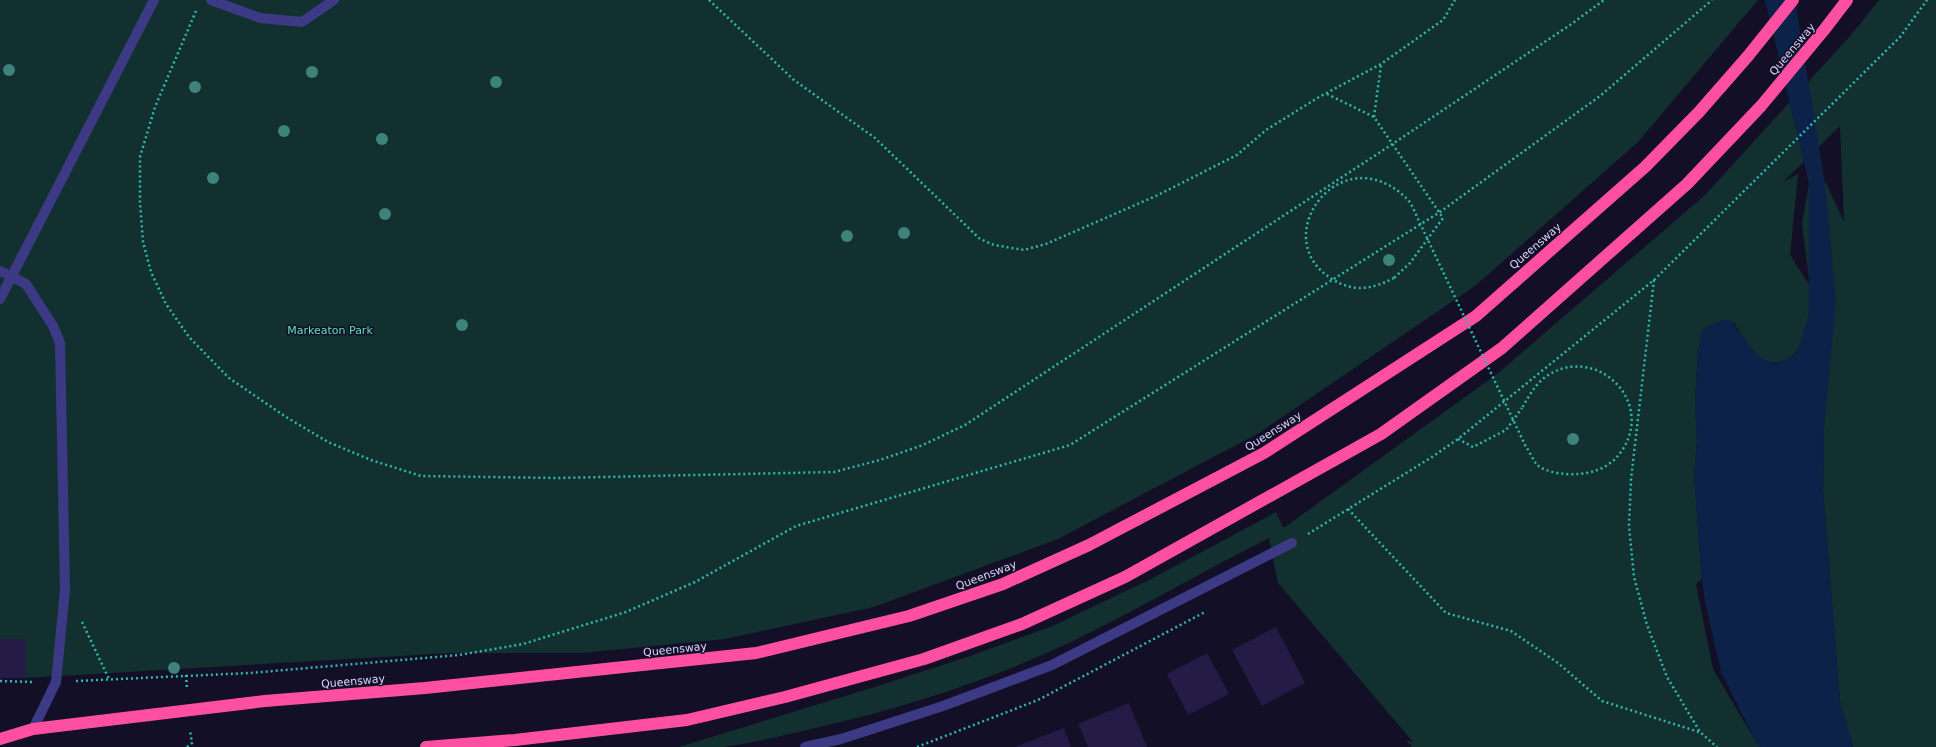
<svg xmlns="http://www.w3.org/2000/svg" width="1936" height="747" viewBox="0 0 1936 747" font-family="'DejaVu Sans',sans-serif">
  <style>
    .green { fill: #12302f; fill-rule: evenodd }
    .water { fill: #0c2248 }
    .building { fill: #241b47 }
    .lines { fill: none; stroke-linecap: round; stroke-linejoin: round }
    .path { stroke: #2fb8b0; stroke-width: 2.5; stroke-dasharray: 2 3; stroke-linecap: butt }
    .minor { stroke: #3d3a85; stroke-width: 10 }
    .highway { stroke: #ff4fa3; stroke-width: 12 }
    .path-bridge { stroke: #2fb8b0; stroke-width: 2.5; stroke-dasharray: 2 3; stroke-linecap: butt }
    .tree { fill: #3d827b }
    .labels { text-anchor: middle; stroke-width: 3; stroke-linejoin: round; paint-order: stroke }
    .street-label { font-size: 11px; fill: #d9d4ff; stroke: #130f26 }
    .park-label { font-size: 11px; fill: #5fe0c0; stroke: #130f26 }
  </style>
  <rect width="100%" height="100%" fill="#130f26"/>
  <!-- green -->
  <path class="green" d="M 0,0 L 1758,0 L 1638,142 L 1475,286 L 1259,433 L 1058,539 L 874,607 L 725,639 L 582,653 L 452,653 L 26,678 L 0,678 Z
    M 1879,0 L 1936,0 L 1936,747 L 1853,747 L 1840,702 L 1823,490 L 1824,428 L 1835,301 L 1809,312 C 1805,330 1802,358 1780,362 C 1772,364 1764,362 1758,356 C 1748,347 1741,333 1734,323 L 1720,321 L 1702,330 L 1698,354 L 1695,401 L 1697,441 L 1694,475 L 1702,579 L 1696,584 L 1713,669 L 1755,740 L 1761,747 L 1412,747 L 1406,740 L 1413,742 L 1278,583 L 1269,538 C 1205,570 1144,606 1081,637 C 999,677 911,706 823,726 C 790,734 757,742 724,747 C 710,747 694,747 679,747 L 881,685 L 970,656 L 1050,627 L 1153,578 L 1276,512 L 1283,527 L 1285,527 L 1497,374 L 1705,195 L 1851,35 ZM 1840,126 L 1844,222 L 1826,183 L 1809,184 L 1802,224 L 1810,286 L 1790,255 L 1798,174 L 1783,182 Z"/>
  <!-- water -->
  <path class="water" d="M 1765,0 L 1795,0 L 1825,183 L 1836,301 L 1824,428 L 1823,490 L 1840,702 L 1853,747 L 1761,747 L 1755,740 L 1721,672 L 1705,602 L 1702,579 L 1694,475 L 1697,441 L 1695,401 L 1698,354 L 1702,330 L 1720,321 L 1730,320 L 1758,356 L 1774,364 L 1785,361 L 1793,356 L 1801,343 L 1809,312 L 1809,184 Z"/>
  <!-- building -->
  <path class="building" d="M 1276,627 L 1305,683 L 1262,706 L 1232,650 Z
    M 0,639 L 26,639 L 26,678 L 0,678 Z
    M 1207,653 L 1229,694 L 1188,715 L 1167,674 Z
    M 1129,703 L 1147,747 L 1088,747 L 1078,724 Z
    M 1064,728 L 1071,747 L 1015,747 Z"/>
  <g class="lines">
    <!-- path -->
    <path class="path" d="M 709,0 L 794,80 L 875,138 L 980,239 L 994,245 L 1024,250 L 1046,244 L 1156,196 L 1237,155 L 1266,130 L 1319,97 L 1381,64 L 1443,20 L 1455,0
      M 196,11 L 155,107 L 140,157 L 140,202 L 143,242 L 151,272 L 166,304 L 189,337 L 229,378 L 286,417 L 328,442 L 371,460 L 421,476 L 557,478 L 834,472 L 880,460 L 923,445 L 965,425 L 1394,143 L 1570,25 L 1604,0
      M 1327,94 L 1374,117 L 1443,218 L 1410,263 L 1394,278
      M 1374,117 L 1381,65
      M 1654,280 L 1631,479 L 1629,526 L 1634,577 L 1647,625 L 1667,677 L 1700,732 L 1717,747
      M 1458,439 L 1473,447 L 1506,430 L 1522,408
      M 1348,509 L 1446,613 L 1511,631 L 1558,663 L 1602,701 L 1699,732
      M 1308,534 L 1432,457 L 1458,439 L 1654,280 L 1900,37 L 1927,0
      M 82,622 L 109,679
      M 186,675 L 187,689
      M 0,681 L 33,682
      M 76,681 L 250,673 L 459,655 L 523,644 L 626,612 L 695,582 L 796,526 L 1070,445 L 1440,212 L 1600,96 L 1712,0
      M 187,747 L 192,743 L 190,731
      M 917,747 L 1038,700 L 1205,612"/>
    <!-- minor -->
    <path class="minor" d="M 211,0 L 260,18 L 302,22 L 334,0
      M 0,271 L 26,284 L 53,326 L 60,343 L 65,590 L 56,682 L 33,729
      M 0,299 L 154,0
      M 805,747 L 841,739 L 943,706 L 1052,665 L 1292,543"/>
    <!-- highway -->
    <path class="highway" d="M 0,739 L 33,729 L 265,701 L 425,688 L 756,653 L 909,616 L 1003,584 L 1089,545 L 1264,453 L 1476,316 L 1645,167 L 1699,112 L 1748,56 L 1793,0
      M 426,747 L 515,740 L 687,720 L 785,697 L 924,659 L 1022,624 L 1125,577 L 1381,434 L 1502,348 L 1687,184 L 1761,106 L 1824,30 L 1847,0"/>
    <!-- path-bridge -->
    <path class="path-bridge" d="M 1394,278 C 1372,289 1355,293 1332,279 C 1265,238 1341,135 1406,198 C 1412,203 1415,213 1418,219 L 1526,447 C 1530,452 1533,460 1537,465 C 1547,473 1566,475 1578,474 C 1597,473 1613,465 1623,449 C 1655,397 1591,342 1544,378 C 1534,386 1528,398 1522,408"/>
  </g>
  <!-- trees -->
  <g class="tree">
    <circle cx="9" cy="70" r="6"/>
    <circle cx="312" cy="72" r="6"/>
    <circle cx="496" cy="82" r="6"/>
    <circle cx="195" cy="87" r="6"/>
    <circle cx="284" cy="131" r="6"/>
    <circle cx="382" cy="139" r="6"/>
    <circle cx="213" cy="178" r="6"/>
    <circle cx="385" cy="214" r="6"/>
    <circle cx="904" cy="233" r="6"/>
    <circle cx="847" cy="236" r="6"/>
    <circle cx="1389" cy="260" r="6"/>
    <circle cx="462" cy="325" r="6"/>
    <circle cx="1573" cy="439" r="6"/>
    <circle cx="174" cy="668" r="6"/>
  </g>
  <g class="labels">
    <!-- street labels -->
    <g class="street-label">
      <text transform="translate(1792 49) rotate(-50)" y="4">Queensway</text>
      <text transform="translate(1535 246) rotate(-41)" y="4">Queensway</text>
      <text transform="translate(1273 431) rotate(-32)" y="4">Queensway</text>
      <text transform="translate(986 575) rotate(-21)" y="4">Queensway</text>
      <text transform="translate(675 649) rotate(-6)" y="4">Queensway</text>
      <text transform="translate(353 681) rotate(-5)" y="4">Queensway</text>
    </g>
    <!-- park labels -->
    <g class="park-label">
      <text x="330" y="334">Markeaton Park</text>
    </g>
  </g>
</svg>
